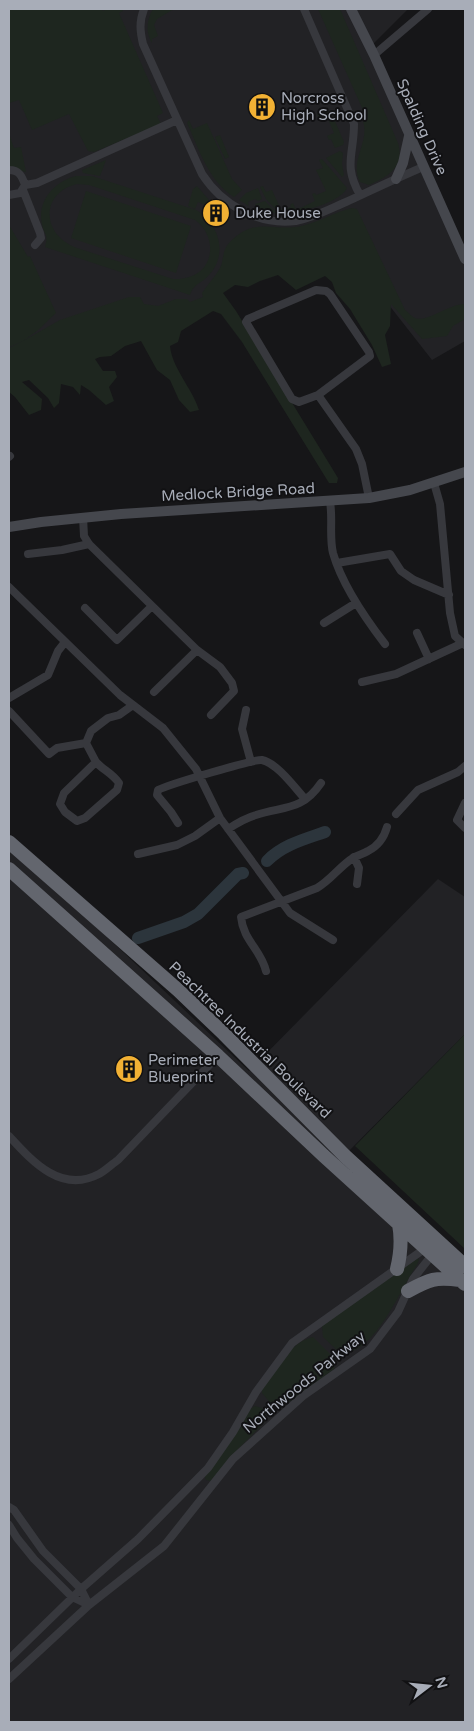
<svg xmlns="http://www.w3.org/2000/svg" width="474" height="1731" viewBox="0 0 474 1731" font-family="'Varela Round',sans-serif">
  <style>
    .built { fill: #222225 }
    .green { fill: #1e261f; fill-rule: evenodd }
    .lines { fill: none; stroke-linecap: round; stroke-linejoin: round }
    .river { stroke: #2c353c; stroke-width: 12 }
    .street { stroke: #37383d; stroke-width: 8 }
    .secondary { stroke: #45474d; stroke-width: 10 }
    .highway { stroke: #63666e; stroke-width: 14 }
    .labels { text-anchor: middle; stroke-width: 4; stroke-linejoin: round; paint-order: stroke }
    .poi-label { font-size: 15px; fill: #a8adb8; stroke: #111113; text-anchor: start }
    .street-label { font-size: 15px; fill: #a8adb8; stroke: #111113 }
  </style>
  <rect width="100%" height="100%" fill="#161618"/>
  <!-- built -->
  <path class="built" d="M 9,9 L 408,9 L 370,47 L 465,259 L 465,341 L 432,360 L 367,277 L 339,231 L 202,300 L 9,356 Z
    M 9,848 L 85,916 L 249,1071 L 438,879 L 465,897 L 465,1034 L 333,1167 L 465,1279 L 465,1722 L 9,1722 Z"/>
  <!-- green -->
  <path class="green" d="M 9,9 L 102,9 L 103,11 L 107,9 L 122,9 L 123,11 L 119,13 L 163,113 L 157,116 L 161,124 L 94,152 L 88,151 L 69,114 L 32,130 L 19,100 L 9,103 Z
    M 153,9 L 174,9 L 157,19 L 154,25 L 158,36 L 152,39 L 152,43 C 145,32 147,19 153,9 Z
    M 318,9 L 340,9 L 398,143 C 405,167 388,177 369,185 L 360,182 C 349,160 370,143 363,121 L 367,119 Z
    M 320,109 L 331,112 L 344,142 L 343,145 L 335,148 L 331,139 L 329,140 L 327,136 L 334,133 L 326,114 L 319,118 L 317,114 L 319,113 L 318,110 Z
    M 189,120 L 193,129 L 207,123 L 232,179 L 242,190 L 234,197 C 209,182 199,149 187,123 Z
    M 9,134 L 14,148 L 21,147 L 26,172 L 9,168 Z
    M 220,135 L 229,157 L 225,159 L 215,137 Z
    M 340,151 L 343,153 L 342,164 L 344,175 L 342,177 L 326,158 Z
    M 322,159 L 347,188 C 339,204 297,213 280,214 L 266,199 L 260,187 L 263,186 L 266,192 L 272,190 L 281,210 L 291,207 L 290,205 L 293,203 L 296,210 L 315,201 L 312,194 L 315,193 L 316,195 L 326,191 L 316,170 L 323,168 L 319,160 Z
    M 106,160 L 100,176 L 83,173 L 82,170 Z
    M 76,176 L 92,176 L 196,210 C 219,223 229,255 208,276 C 201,284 194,283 190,295 L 45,247 C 48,236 46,237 43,228 C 35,203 53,182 76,176 ZM 77,184 L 89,185 L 195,220 C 218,236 215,273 185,278 C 182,279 177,279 173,279 L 77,248 C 41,235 40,193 77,184 Z
    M 197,186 L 209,200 L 205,205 L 198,202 L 195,209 L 188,206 L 193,189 Z
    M 258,188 L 262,199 L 258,201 L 255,199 L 248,202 L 249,206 L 239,200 L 246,193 Z
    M 86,191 L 191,226 L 176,273 L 71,238 Z
    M 265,201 L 276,212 L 276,213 L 258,210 L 255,204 Z
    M 352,208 L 357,209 L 405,310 C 408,312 412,317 415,318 C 426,323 449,304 465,304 L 465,319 L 453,326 L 447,336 L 422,339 L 391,304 L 390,326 L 385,335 L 391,364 L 382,367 L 372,345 L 350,309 L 336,293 L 332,282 L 325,276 L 296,290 L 278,275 L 260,281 L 248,287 L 235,285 L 223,293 L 236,311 L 338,478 L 337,483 L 329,483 L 242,342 L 221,314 L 213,311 L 181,331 L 178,342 L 170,346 C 172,368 192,388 199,410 L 190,412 L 179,400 L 170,380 L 157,370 L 141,341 L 125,346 L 111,356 L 100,357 L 95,359 L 103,371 L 115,371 L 117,377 L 109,387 L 114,401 L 106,405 L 89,390 L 81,385 L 80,395 L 73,387 L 61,384 L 59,403 L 54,408 L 48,398 L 29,380 L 22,382 L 42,399 L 41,410 L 29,415 L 15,397 L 9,392 L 9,348 L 23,341 L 9,347 L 9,225 L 28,257 L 30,256 L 56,313 L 37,331 L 23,341 L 60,320 L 129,297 L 140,297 L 144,304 L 158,306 L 176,299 L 187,299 L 190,302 L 203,297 L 202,293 C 208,284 215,277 220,268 C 224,260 222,250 229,243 C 257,214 274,234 305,225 C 321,221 335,212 352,208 Z
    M 465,1034 L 465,1249 L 355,1146 Z
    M 418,1258 L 419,1260 L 417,1265 C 400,1289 376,1353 341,1354 L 323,1337 L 322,1326 Z
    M 313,1337 L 336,1360 L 334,1369 L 284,1406 C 273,1409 269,1401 262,1393 L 262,1389 C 276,1371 289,1342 313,1337 Z
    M 255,1406 L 262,1408 L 265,1411 L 266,1419 L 264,1423 L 231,1456 L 215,1477 L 210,1481 L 206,1480 L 204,1475 L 250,1409 Z"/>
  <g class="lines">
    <!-- river -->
    <path class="river" d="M 267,861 C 282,845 305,839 325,832
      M 138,938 L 184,922 L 198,914 L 238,874 L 243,873"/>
    <!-- street -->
    <path class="street" d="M 144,9 C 139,22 140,31 143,44 L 202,174 C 222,205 259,226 296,221 C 313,218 330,209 346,202 C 372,190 397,178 423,167
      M 304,9 L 354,124 C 354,155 343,165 360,195
      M 374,55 L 428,9
      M 9,170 C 19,170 22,176 25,185 L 20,193 L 9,195
      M 25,185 L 37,183 L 177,120
      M 23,190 L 40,233 L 41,238 L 35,245
      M 316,290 L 326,291 L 330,294 L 369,352 L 370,356 L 318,395 L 299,402 L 292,399 L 246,322 L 248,319 Z
      M 318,395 L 356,449 L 362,464 L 369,498
      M 9,457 L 10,456
      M 434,483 L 440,504 L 450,613 L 455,636 L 465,645
      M 330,502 C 333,518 329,537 333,553 C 342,585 365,618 385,644
      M 83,517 L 84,536 L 89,544 L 197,650 L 220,667 L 232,683 L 234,691 L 211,715
      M 28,554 L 62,550 L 89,544
      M 337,563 L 390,554 L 401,571 L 414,580 L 449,595
      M 9,587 L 120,695 L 163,728 L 196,769 L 220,818 L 290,913 L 333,940
      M 85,608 L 117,640 L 152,606
      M 324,623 L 356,603
      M 417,633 L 429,659
      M 362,682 L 396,674 L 463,643
      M 154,692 L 197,650
      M 9,698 L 48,675 L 58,651 L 65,642
      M 246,710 L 242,729 L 251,762
      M 9,711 L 49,754 L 57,748 L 86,743 L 91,731 L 108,718 L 119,715 L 133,705
      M 86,743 L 96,762
      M 96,762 C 103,770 112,773 119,783 L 117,790 L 85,818 L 77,821 L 65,812 L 60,804 L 64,793 Z
      M 465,803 L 457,820 L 465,828
      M 396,814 L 418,790 L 458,772 L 465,766
      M 178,823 L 171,812 L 157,795 L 158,790 C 167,785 254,759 262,760 C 277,763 295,788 305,799
      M 228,829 C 237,823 245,818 256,815 C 284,806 302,811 321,783
      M 138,854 L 177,845 L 195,836 L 220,818
      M 354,857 L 359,868 L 357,884
      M 266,971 C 261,950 243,940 241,917 L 317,888 C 331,880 340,866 353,858 C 358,855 363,854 368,851 C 378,846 384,838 387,827
      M 9,1136 C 32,1161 61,1194 99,1174 C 105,1171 112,1164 118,1160 L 218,1056
      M 9,1507 L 14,1510 L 43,1551 L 81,1589 L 89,1605
      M 9,1525 L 17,1538 L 34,1559 L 72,1597 L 89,1605
      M 9,1659 L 81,1589 L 138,1539 L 208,1468 L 233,1432 L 256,1392 L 292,1343 L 420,1252
      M 9,1679 L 89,1605 L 164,1546 L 233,1459 L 303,1396 L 370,1349 L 398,1312 L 413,1279 L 428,1260"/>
    <!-- secondary -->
    <path class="secondary" d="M 351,9 L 374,55 L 465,259
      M 396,179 L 403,163 L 409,136
      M 9,527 L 41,522 L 121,514 L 369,498 L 410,490 L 465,472"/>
    <!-- highway -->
    <path class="highway" d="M 9,842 L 178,990 L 224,1034 L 345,1156 L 465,1266
      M 9,869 L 218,1056 L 324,1156 L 465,1284
      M 397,1269 C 401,1253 402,1240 399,1224
      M 408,1291 C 430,1279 435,1277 460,1280"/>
  </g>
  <!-- icons -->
  <defs>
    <g id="building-disc" transform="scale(1.4375)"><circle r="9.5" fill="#f2b134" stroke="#111113"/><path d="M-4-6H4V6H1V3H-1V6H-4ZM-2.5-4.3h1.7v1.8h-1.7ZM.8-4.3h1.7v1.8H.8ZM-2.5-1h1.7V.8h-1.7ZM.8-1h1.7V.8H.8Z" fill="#111"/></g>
  </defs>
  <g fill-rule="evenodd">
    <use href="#building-disc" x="262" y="107"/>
    <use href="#building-disc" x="216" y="213"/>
    <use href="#building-disc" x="129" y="1069"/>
  </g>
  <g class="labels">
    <!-- poi labels -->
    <g class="poi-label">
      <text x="281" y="103">Norcross<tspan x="281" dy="17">High School</tspan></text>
      <text x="235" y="218">Duke House</text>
      <text x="148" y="1065">Perimeter<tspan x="148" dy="17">Blueprint</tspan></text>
    </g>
    <!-- street labels -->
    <g class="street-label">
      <text transform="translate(422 127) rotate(66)" y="5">Spalding Drive</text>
      <text transform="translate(238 492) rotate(-3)" y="5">Medlock Bridge Road</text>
      <text transform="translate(250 1040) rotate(44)" y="5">Peachtree Industrial Boulevard</text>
      <text transform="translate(304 1382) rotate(-39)" y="5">Northwoods Parkway</text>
    </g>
  </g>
  <!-- border -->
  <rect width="474" height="1731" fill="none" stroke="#a8adb8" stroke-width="20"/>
  <!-- north arrow -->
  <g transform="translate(429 1686) rotate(74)" stroke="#111113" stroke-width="4" paint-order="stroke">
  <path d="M0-4L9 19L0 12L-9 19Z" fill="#a8adb8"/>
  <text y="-8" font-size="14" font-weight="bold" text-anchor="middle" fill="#a8adb8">N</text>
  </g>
</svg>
